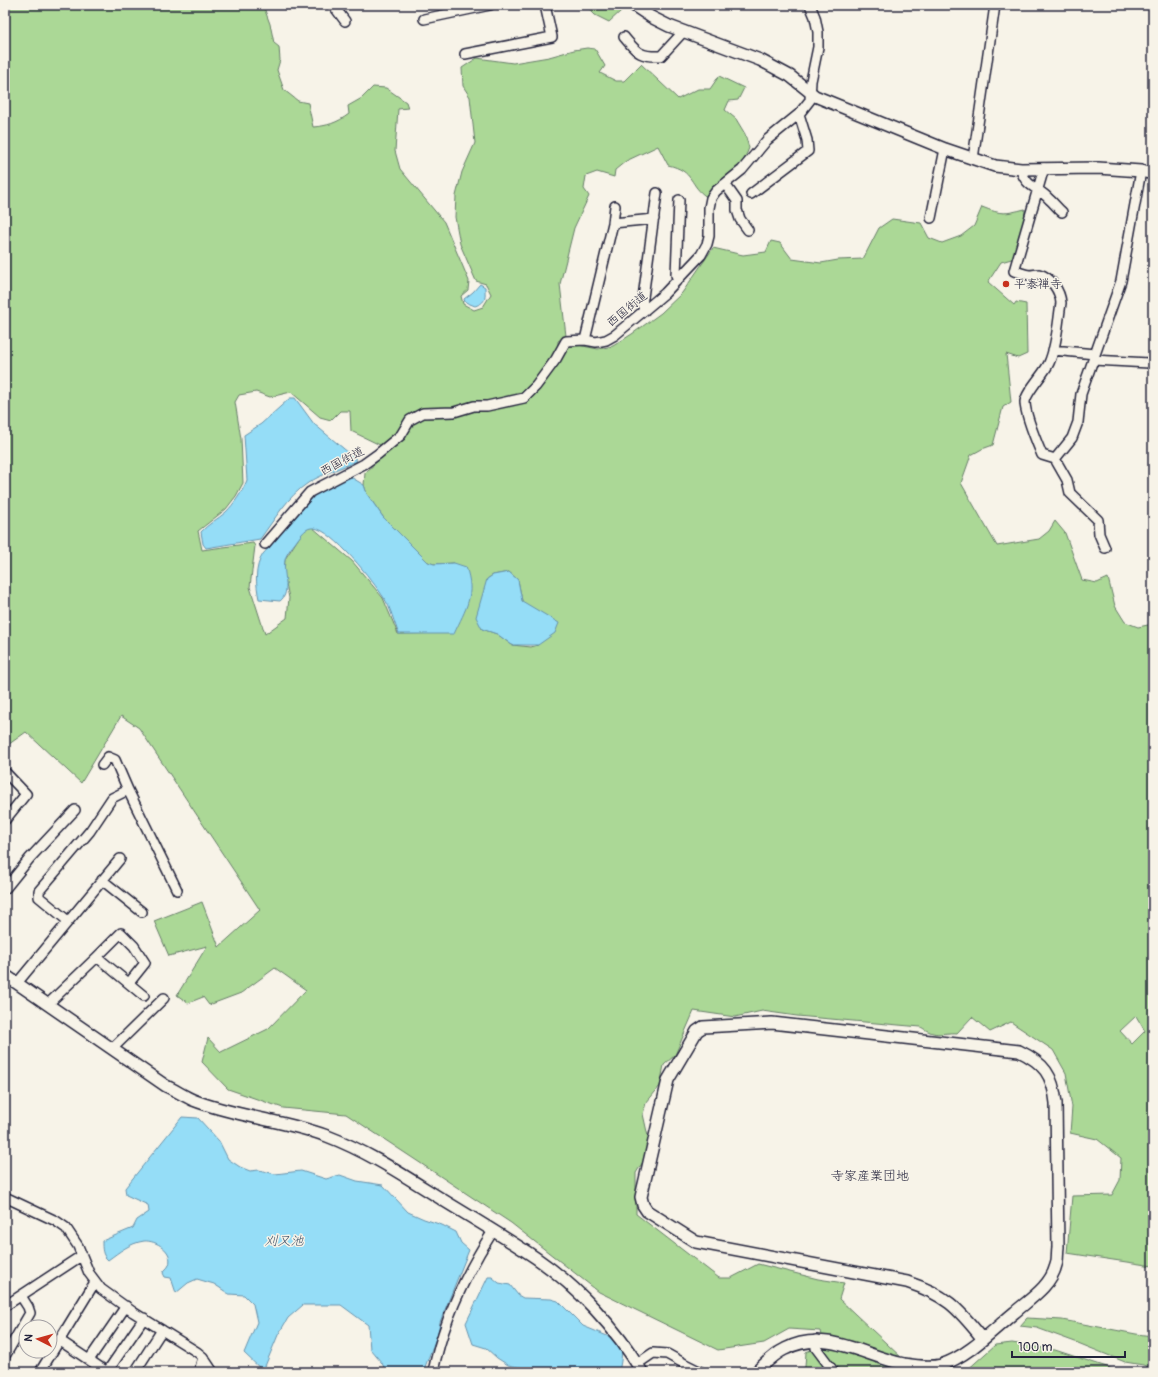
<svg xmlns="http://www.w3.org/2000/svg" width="1158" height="1377" viewBox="0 0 1158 1377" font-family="Pangolin,'Klee One',sans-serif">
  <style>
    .green { fill: #abd896; stroke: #667d68; fill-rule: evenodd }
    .water { fill: #95ddf7; stroke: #6792ac }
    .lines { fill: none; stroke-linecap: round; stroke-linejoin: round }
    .minor-casing { stroke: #22223b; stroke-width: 12 }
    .tertiary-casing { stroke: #22223b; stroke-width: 14 }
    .minor { stroke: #f7f3e8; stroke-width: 9 }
    .tertiary { stroke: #f7f3e8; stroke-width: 11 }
    .poi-dot { fill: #c8321e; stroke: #f7f3e8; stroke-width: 1.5 }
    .labels { text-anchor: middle; stroke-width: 3; stroke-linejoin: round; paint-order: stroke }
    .poi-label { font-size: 12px; fill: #22223b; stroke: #f7f3e8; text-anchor: start }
    .street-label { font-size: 12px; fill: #22223b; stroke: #f7f3e8 }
    .neighbourhood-label { font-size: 13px; fill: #22223b; stroke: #f7f3e8 }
    .water-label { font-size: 13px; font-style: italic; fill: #3f516a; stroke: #f7f3e8 }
  </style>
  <rect width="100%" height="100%" fill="#f7f3e8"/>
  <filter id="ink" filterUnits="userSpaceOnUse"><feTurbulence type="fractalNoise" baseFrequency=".025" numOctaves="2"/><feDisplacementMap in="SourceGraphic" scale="8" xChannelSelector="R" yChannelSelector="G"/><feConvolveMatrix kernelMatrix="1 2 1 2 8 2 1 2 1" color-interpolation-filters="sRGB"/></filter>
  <g filter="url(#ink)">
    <!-- green -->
    <path class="green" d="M 5,5 L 263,5 L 270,24 L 274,43 L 279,47 L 280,60 L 277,70 L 284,90 L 298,101 L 308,103 L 313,127 C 327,126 337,123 349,114 L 348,106 L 362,98 L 373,87 L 386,88 L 406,102 L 408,108 L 398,109 L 395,151 L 400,169 L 444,222 L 469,281 L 468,290 L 461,296 L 463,304 L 474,310 L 483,307 L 491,294 L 486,284 L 476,281 L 460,244 L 455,217 L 456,196 L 462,172 L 475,143 L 470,97 L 463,86 L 462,68 L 477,58 L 513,63 L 549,57 L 574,50 L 587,48 L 595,49 L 605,66 L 600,73 L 616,81 L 624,81 L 641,64 L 678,99 L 698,89 L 710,89 L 719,76 L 744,88 L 738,100 L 729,101 L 725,110 L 736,119 L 745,134 L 749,148 C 747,153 744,160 741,164 C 730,177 714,181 707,197 C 689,186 695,171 668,165 L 658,146 L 626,161 L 615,170 L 614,177 L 597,172 L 586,176 L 584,189 L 589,196 L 574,228 L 560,284 L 566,336 L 558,341 L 558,349 L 578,345 L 598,349 L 613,346 L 632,334 L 661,313 L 682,293 L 713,248 L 743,255 L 766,252 L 771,241 L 780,243 L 792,259 L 821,263 L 838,260 L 863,259 L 879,228 L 892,219 L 921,223 L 929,238 L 942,243 L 961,236 L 974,226 L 982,207 C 1002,215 1005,214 1025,209 L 1024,224 L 1019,236 L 1015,258 L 1001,262 L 988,282 L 1014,305 L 1016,302 L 1026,304 L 1027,354 L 1018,358 L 1006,354 L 1011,402 L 1003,407 L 993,445 L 982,449 L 971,455 L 961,483 L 997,546 L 1039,539 L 1049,531 L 1055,521 L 1065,533 L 1082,580 L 1097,583 L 1108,578 L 1115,606 L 1125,622 L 1138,627 L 1153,624 L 1153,1266 L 1067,1253 L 1072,1196 L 1112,1195 L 1120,1180 L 1121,1158 L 1097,1139 L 1070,1133 L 1072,1107 L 1066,1073 L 1053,1050 L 1011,1022 L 990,1032 L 972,1017 L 957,1033 C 941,1032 937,1038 921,1027 L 797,1016 L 762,1011 L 735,1017 L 694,1011 L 675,1055 L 664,1065 L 660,1086 L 646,1103 L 643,1114 L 649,1141 L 646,1157 L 636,1173 L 636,1214 L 719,1278 L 731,1278 L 758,1264 L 818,1279 L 844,1283 L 839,1299 L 903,1359 L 929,1372 L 839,1372 L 824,1350 L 820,1331 L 789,1329 L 764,1343 L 718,1350 L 599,1292 L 511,1223 L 346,1114 L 283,1108 L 228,1089 L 202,1062 L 208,1038 L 221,1052 L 268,1029 L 306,990 L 275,968 L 241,993 L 209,1005 L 203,997 L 188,1003 L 177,995 L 207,946 L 169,956 L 154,921 L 202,902 L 219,947 L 260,910 L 139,728 L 121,716 L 81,783 L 26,732 L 5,747 L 5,368 L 7,363 L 5,357 ZM 256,392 L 270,397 L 291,392 L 320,417 L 331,420 L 340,411 L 350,411 L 351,431 L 380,445 L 382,457 L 365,473 L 364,485 L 367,494 L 383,517 L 428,562 L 434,564 L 454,563 L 454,633 L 398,634 L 383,598 L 352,561 L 312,527 L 304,530 L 285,559 L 284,574 L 289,598 L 287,618 L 265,634 L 250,587 L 255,546 L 253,543 L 202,550 L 198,531 L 226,509 L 236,496 L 243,483 L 241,439 L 235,402 L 239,395 ZM 509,572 L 518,580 L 522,601 L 538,645 L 531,647 L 512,645 L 497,634 L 482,629 L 487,579 L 493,575 ZM 1136,1016 L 1145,1031 L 1132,1044 L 1120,1031 Z
      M 585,5 L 619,5 L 621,11 L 609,22 L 595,15 Z
      M 1027,1318 L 1062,1320 L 1136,1334 L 1153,1336 L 1153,1369 L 1143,1365 L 1125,1362 L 1078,1343 L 1037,1328 L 1020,1326 Z
      M 1012,1343 L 1055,1350 L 1122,1372 L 965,1372 L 995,1345 Z
      M 811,1350 L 829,1372 L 798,1372 L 805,1367 L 806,1352 Z"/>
    <!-- water -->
    <path class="water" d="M 480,284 L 485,287 C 485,298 487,302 475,306 L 465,302 L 464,299 L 473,292 Z
      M 290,398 L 295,398 L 314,424 L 355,458 L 357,461 C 341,468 322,474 308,483 C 288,496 274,520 260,539 L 206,548 L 203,544 L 201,532 C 208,524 218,519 226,512 C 234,504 243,491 247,480 L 244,435 L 261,424 Z
      M 349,476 L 364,485 L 367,494 L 383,517 L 428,562 L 434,564 L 454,563 L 466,567 C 476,595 466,608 454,634 L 399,634 C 394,623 391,608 384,598 C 373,581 333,530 314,528 C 306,527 302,534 298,539 C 294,545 286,553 285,560 C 282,572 292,592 280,601 L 259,599 C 256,584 254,568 263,554 L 316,494 Z
      M 509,572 L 518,580 L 522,601 L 559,623 L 555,633 L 538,645 L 512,645 L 497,634 L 482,629 L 476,617 L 487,579 L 493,575 Z
      M 182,1117 L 198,1118 L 219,1141 L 228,1159 L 240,1167 L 250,1171 L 259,1170 L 275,1174 L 301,1171 L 326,1179 L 340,1175 L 357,1181 L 383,1185 L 408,1212 L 424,1219 L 442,1225 L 456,1232 L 461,1243 L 469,1250 L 440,1322 L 438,1333 L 423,1372 L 386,1372 L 382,1363 L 370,1349 L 368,1325 L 341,1305 L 303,1305 L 288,1318 L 278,1335 L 263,1371 L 244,1353 L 257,1322 L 253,1304 L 244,1295 L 229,1294 L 214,1284 L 197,1279 L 188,1283 L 176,1293 L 171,1278 L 165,1277 L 163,1273 C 164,1270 168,1268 169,1265 C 174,1251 156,1240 144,1241 C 130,1243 119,1252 108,1260 C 102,1255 102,1249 102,1241 L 133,1228 L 137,1220 L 149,1212 L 148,1205 L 126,1195 L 125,1188 Z
      M 488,1277 L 492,1277 L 499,1283 L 510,1285 L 518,1295 L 523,1298 L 551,1299 L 558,1301 L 583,1326 L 617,1340 L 622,1349 L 621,1361 L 619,1372 L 558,1372 L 518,1367 L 508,1365 L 497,1358 L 486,1348 L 473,1344 L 466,1323 Z"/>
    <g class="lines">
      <!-- minor casing -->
      <g class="minor-casing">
        <path id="minor" d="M 333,5 L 345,21
          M 424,19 L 490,5
          M 624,37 C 637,52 639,57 661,56 L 684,31
          M 465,54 L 552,37 L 545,5
          M 973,159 L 995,5
          M 1044,168 L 1014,271 C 1019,272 1024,274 1029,275 C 1033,275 1036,274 1039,274 C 1051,277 1060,291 1061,303 C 1058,322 1057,345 1049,363 C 1044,374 1026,392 1025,402 C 1025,415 1037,443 1042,455 L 1055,459 L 1067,480 L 1070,493 L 1098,520 L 1099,534 L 1105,548
          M 1021,169 C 1025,187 1038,187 1049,199 C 1054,203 1057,208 1062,212
          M 725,184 L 737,201 L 737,210 L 740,219 L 748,230
          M 751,194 L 808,151 L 807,140 L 799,114
          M 931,218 L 945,149
          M 613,223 L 654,219
          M 678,280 L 676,275 L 679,200
          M 645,310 L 642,305 L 657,193
          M 585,340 L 613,223 L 615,206
          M 1053,350 L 1095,354
          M 1093,360 L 1149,363 L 1153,361
          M 1055,459 L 1072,438 L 1078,422 L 1081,394 L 1121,281 L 1141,171
          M 265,544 L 310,492 L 364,464 L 378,454 L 401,435 L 410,420 L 423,413 L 454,412 L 474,406 L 487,406 L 524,398 L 536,386 L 556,359 L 566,341 L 585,340 L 596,342 L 606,340 L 615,335 L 665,293 L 701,255 L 707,244 L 709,236 L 709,208 L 711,198 L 716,191 L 742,170 L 767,140 L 799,114 L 810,100 L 811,81 L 818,47 L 818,32 L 815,17 L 810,5
          M 102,765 L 108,757 L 115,760 L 128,790 L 177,890
          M 5,772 L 26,794 L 5,820
          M 102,880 L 142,912
          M 5,889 L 30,858 L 75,810
          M 68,921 L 39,897 L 39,891 L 90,831 L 112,798 L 128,790
          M 97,957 L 144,996
          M 18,982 L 120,859
          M 48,1004 L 97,957 L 121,933 L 134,946 L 145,963 L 129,983
          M 112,1049 L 164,998
          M 5,1197 L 56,1221 L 66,1228 L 78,1246 L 89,1273 L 101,1289 L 133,1312 L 197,1352 L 203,1357 L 213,1372
          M 5,1306 L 81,1256
          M 59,1340 L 107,1372 L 144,1318
          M 816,1340 L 816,1348 L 834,1372
          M 5,1356 L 30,1313 L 28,1307 L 21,1296
          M 89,1360 L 126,1306
          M 637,1364 L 653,1353 L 667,1354 L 685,1364 L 701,1372
          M 40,1372 L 95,1282
          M 135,1372 L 162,1330
          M 199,1372 L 203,1357
          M 433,1372 C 443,1322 466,1273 493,1231"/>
      </g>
      <!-- tertiary casing -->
      <g class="tertiary-casing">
        <path id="tertiary" d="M 633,5 L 651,17 L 669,26 L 760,60 L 790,76 L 815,96 L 945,149 L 995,166 L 1021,169 L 1098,168 L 1141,171 L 1153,174
          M 5,975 L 166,1086 C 175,1090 184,1096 193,1100 C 236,1117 284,1120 327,1136 C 369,1152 406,1177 443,1200 C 474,1219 506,1238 536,1258 C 577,1286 617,1329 642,1372
          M 756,1372 C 765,1364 774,1354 785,1349 C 826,1328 864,1356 904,1364 C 916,1366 929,1368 941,1365 C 967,1357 993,1330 1015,1312 C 1030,1299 1051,1286 1056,1265 C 1058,1260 1057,1253 1058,1247 L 1056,1103 C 1053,1075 1044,1063 1019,1051 L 772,1023 L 703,1027 L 697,1031 L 668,1080 L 641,1197 L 643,1205 L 647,1211 L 696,1242 L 907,1282 C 946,1295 957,1307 982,1338"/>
      </g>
      <!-- minor -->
      <use href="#minor" class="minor"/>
      <!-- tertiary -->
      <use href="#tertiary" class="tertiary"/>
    </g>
  </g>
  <!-- markers -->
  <circle class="poi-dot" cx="1006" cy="284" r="4"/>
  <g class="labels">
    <!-- poi labels -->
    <g class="poi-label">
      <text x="1014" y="288">平泰禅寺</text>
    </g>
    <!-- street labels -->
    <g class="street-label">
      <text transform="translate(627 309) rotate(-39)" y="4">西国街道</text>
      <text transform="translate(342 461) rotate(-28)" y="4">西国街道</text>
    </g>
    <!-- neighbourhood labels -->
    <g class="neighbourhood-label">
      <text x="870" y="1180">寺家産業団地</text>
    </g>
    <!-- water labels -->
    <g class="water-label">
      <text x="284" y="1245">刈又池</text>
    </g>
  </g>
  <!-- margin -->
  <rect width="1158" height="1377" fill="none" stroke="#f7f3e8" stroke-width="20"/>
  <rect x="10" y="10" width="1138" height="1357" fill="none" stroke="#22223b" stroke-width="1.5" filter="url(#ink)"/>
  <!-- north arrow -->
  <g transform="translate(38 1339) rotate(276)"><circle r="19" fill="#f7f3e8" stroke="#a29fa3"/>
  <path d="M0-3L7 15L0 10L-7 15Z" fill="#c8321e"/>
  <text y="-6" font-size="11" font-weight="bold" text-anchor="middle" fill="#22223b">N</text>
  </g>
  <!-- scale -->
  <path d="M1012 1351v6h113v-6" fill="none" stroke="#22223b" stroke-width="2"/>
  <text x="1018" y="1351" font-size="12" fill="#22223b" stroke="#f7f3e8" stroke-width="3" paint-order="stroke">100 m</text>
</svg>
